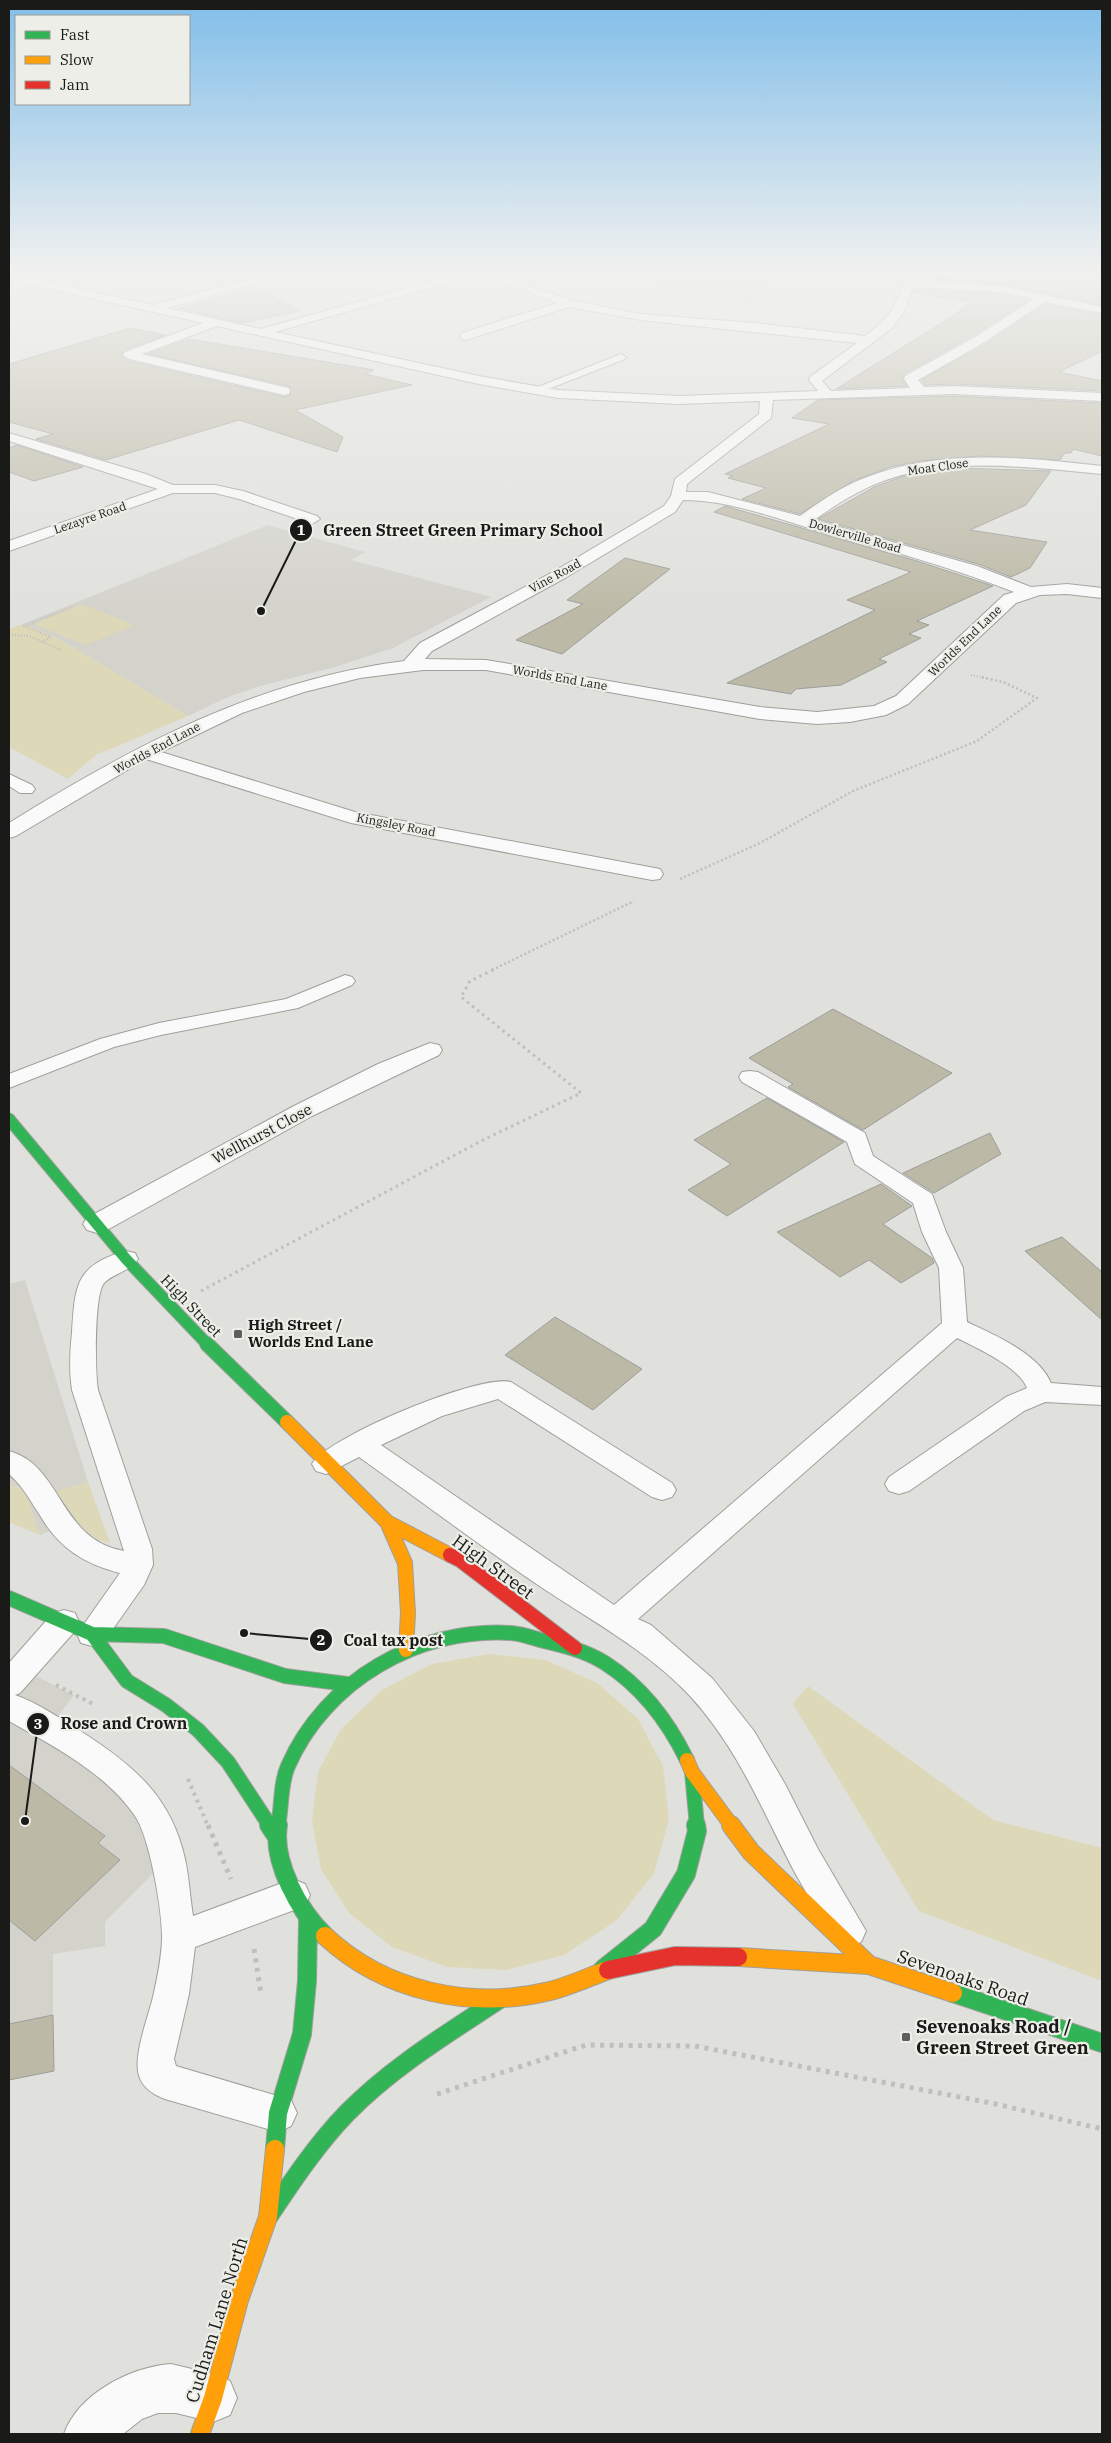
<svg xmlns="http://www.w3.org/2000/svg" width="1111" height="2443" viewBox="0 0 1111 2443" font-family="'IBM Plex Serif',serif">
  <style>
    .built { fill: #d3d2cb }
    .green { fill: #ddd8b8 }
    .building { fill: #bcb9a6; stroke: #9d9d9b }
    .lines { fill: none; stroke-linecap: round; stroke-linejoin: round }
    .lane-casing { stroke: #9f9f9c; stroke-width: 2 }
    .street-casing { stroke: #9f9f9c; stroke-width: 2 }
    .fast-far2-casing { stroke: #9f9f9c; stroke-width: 13 }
    .fast-far1-casing { stroke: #9f9f9c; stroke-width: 16 }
    .fast-casing { stroke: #9f9f9c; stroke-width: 20 }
    .slow-far1-casing { stroke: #9f9f9c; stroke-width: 16 }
    .slow-casing { stroke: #9f9f9c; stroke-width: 20 }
    .jam-far1-casing { stroke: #9f9f9c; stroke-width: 16 }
    .jam-casing { stroke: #9f9f9c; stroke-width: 20 }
    .path-far4 { stroke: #bfbfbe; stroke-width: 2; stroke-dasharray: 1 2; stroke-linecap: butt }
    .path-far3 { stroke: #bfbfbe; stroke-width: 2.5; stroke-dasharray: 2 2.5; stroke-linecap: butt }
    .path-far2 { stroke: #bfbfbe; stroke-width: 3; stroke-dasharray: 2.5 4; stroke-linecap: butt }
    .path-far1 { stroke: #bfbfbe; stroke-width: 4; stroke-dasharray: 3 4.5; stroke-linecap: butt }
    .path { stroke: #bfbfbe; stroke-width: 5; stroke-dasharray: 4 5.5; stroke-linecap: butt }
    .lane { fill: #fafafa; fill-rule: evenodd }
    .street { fill: #fafafa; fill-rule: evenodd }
    .fast-far2 { stroke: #30b455; stroke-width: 11 }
    .fast-far1 { stroke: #30b455; stroke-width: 14 }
    .fast { stroke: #30b455; stroke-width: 18 }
    .slow-far1 { stroke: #ff9f0a; stroke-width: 14 }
    .slow { stroke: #ff9f0a; stroke-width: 18 }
    .jam-far1 { stroke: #e5322d; stroke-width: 14 }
    .jam { stroke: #e5322d; stroke-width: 18 }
    .poi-dot { fill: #5f5f5d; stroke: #eeeee8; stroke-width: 2 }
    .labels { text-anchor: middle; stroke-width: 4.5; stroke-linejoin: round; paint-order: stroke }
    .far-street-label { font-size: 12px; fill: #1a1a18; stroke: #eeeee8 }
    .street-label { font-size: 15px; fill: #1a1a18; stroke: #eeeee8 }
    .poi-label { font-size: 15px; font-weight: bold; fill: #1a1a18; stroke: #eeeee8; text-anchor: start }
    .near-street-label { font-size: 18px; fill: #1a1a18; stroke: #eeeee8 }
    .near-poi-label { font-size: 18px; font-weight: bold; fill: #1a1a18; stroke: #eeeee8; text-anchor: start }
    .leader { fill: none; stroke: #1a1a18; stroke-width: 2 }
    .callout-dot { fill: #1a1a18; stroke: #eeeee8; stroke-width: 2 }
    .mark-label { font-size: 15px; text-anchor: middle; font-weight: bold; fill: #fff }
    .callout-label { font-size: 16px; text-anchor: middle; font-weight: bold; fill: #1a1a18; stroke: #eeeee8; stroke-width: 4.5; stroke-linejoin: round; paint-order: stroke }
  </style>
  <rect width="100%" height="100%" fill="#e0e0dc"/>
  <!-- built -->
  <path class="built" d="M 268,525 L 365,552 L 351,560 L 491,597 L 393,648 L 335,667 L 260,686 L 228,697 L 188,716 L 59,639 L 23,624 Z
    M 25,1280 L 88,1482 L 56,1492 L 77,1520 L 40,1535 L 25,1491 L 17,1486 L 9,1486 L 9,1284 Z
    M 9,1663 L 74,1695 L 49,1728 L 105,1764 L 168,1858 L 105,1922 L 105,1946 L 53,1954 L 53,2015 L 9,2024 Z"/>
  <!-- green -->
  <path class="green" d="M 618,274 L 774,274 L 752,304 L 667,289 Z
    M 82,604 L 135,625 L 86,645 L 33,624 Z
    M 23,624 L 59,639 L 188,716 L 96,755 L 68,779 L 9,747 L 9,629 Z
    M 88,1482 L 110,1543 C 84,1539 71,1512 56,1491 Z
    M 13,1485 L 25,1491 L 40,1535 L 9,1522 L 9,1486 Z
    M 489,1654 L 545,1660 L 597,1683 L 638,1719 L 663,1766 L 669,1819 L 654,1873 L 617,1920 L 564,1955 L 506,1970 L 447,1967 L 392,1947 L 349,1913 L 321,1869 L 312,1821 L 318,1772 L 341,1729 L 382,1690 L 432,1664 Z
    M 808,1686 L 993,1820 L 1102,1848 L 1102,1981 L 919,1911 L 793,1704 Z"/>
  <!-- building -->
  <path class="building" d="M 919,274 L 1102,274 L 1102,305 L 1002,284 L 918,278 Z
    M 258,288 L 300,311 L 242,323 L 178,308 Z
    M 914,289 L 1002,294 L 1029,300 L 974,335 L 904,374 L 902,380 L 907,386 L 836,389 L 962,310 L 959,310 L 972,302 L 914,293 Z
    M 1045,304 L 1102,315 L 1102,351 L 1059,372 L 1102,381 L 1102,391 L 954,384 L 925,385 L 921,380 L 984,345 Z
    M 130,328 L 166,335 L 124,350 L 121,355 L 128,361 L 284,397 L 291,395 L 289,386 L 148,354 L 189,339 L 374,370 L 365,374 L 412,385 L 295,410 L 343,437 L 337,452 L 239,420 L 106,460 L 36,439 L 53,434 L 9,422 L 9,364 Z
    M 954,396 L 1102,403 L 1102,456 L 1073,449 L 1071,453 L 1065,453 L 1060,460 L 980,456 L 920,461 L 890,467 L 853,481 L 800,514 L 742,499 L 766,488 L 728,478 L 733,476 L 725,474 L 829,424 L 792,418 L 818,400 Z
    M 17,445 L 83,467 L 34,481 L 9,472 L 9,448 Z
    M 957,468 L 1051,471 L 1026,505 L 970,530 L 1047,542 L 1030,568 L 1011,577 L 978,564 L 818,519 L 874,487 L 901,477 Z
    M 725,506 L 917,561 L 993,586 L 917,621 L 929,625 L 909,634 L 921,638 L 879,659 L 887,662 L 841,685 L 796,689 L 791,694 L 727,683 L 875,610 L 847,600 L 911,572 L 714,512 Z
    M 625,558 L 670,569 L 562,654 L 516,640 L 583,604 L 567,600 Z
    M 833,1009 L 952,1073 L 863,1130 L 788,1087 L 793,1084 L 749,1058 Z
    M 767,1098 L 844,1142 L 727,1216 L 688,1190 L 731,1164 L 694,1140 Z
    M 990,1133 L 1001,1154 L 934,1193 L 903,1173 Z
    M 881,1184 L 912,1206 L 883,1224 L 932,1258 L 934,1263 L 901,1283 L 869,1260 L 840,1277 L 777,1232 Z
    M 1062,1237 L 1102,1272 L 1102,1320 L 1025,1251 Z
    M 555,1317 L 642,1369 L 593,1410 L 505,1355 Z
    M 9,1765 L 105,1836 L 98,1843 L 120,1860 L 35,1941 L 9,1920 Z
    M 53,2015 L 54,2071 L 9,2080 L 9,2024 Z"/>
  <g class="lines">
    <!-- lane casing -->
    <g class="lane-casing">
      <path id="lane" d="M 621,354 L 626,357 L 625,359 L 538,393 L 530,393 L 528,391 Z
        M 9,774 L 32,785 L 35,789 L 32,793 L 20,793 L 9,786 Z
        M 345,975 L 352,977 L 355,981 L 352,985 L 298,1008 L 161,1035 L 114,1047 L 9,1088 L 9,1074 L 100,1039 L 159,1023 L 286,999 Z
        M 750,1071 L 758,1072 L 865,1133 L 873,1156 L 932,1194 L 946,1232 L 963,1268 L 967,1322 C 995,1335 1039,1354 1051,1383 L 1102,1387 L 1102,1405 L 1045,1402 L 1024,1411 L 909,1491 L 899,1494 L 889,1491 L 885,1484 L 889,1477 L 1006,1397 L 1027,1388 C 1019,1367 977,1348 957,1338 L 638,1619 L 651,1625 L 712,1678 L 754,1731 L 785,1784 L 818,1849 L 866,1931 L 861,1942 L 849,1947 L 837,1942 C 823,1919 807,1895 794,1871 C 762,1810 738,1748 690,1696 C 647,1650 590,1620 538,1585 C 478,1544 419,1500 359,1457 L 326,1474 L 316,1471 L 312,1464 C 327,1437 481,1373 511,1382 L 672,1483 L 676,1490 L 672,1497 L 662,1500 L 652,1497 L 498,1399 L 442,1416 L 381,1445 L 614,1605 L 942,1323 L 939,1268 L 922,1232 L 913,1203 L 855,1164 L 847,1142 L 742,1082 L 739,1077 L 742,1072 Z
        M 126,1251 L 135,1253 L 138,1259 C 131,1271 114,1273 104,1283 C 94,1295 95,1372 98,1390 L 152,1549 L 153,1565 L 144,1585 L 103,1643 L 92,1646 L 81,1643 L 77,1634 L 120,1573 C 85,1564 60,1549 41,1517 C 31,1502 23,1486 9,1474 L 9,1451 C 62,1465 59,1540 124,1551 L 72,1390 C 69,1370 70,1352 72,1332 C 75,1286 75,1265 126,1251 Z
        M 64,1610 L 75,1613 L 79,1622 L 75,1631 L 20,1693 L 15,1695 C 38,1703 61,1719 82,1732 C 133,1765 171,1796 185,1859 C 189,1877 190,1897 193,1916 L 293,1879 L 305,1884 L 310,1895 L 305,1906 L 195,1947 L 189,1994 L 174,2059 L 176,2066 L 291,2100 L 297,2113 L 291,2126 L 278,2132 L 165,2099 C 152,2094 140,2086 138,2071 C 135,2051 148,2017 153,1997 C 157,1979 162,1956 162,1937 C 162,1910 150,1838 135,1816 C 106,1773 53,1746 9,1721 L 9,1663 L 53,1613 Z"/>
    </g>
    <!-- street casing -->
    <g class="street-casing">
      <path id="street" d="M 9,274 L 153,305 L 268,274 L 284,274 L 283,276 L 167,308 L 261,329 L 457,274 L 473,274 L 472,276 L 275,332 L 479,376 L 558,390 L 679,396 L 818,391 L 809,380 L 810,377 L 857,343 L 640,320 L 569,307 L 466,340 L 462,339 L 460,336 L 462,333 L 557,303 L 480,274 L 494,274 L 571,300 L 640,314 L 755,323 L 865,336 C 895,314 894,306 907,274 L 917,274 L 915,280 L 1002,286 L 1102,307 L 1102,313 L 1045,302 L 983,343 L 918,380 L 924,387 L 954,386 L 1102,393 L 1102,401 L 954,394 L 773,400 L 771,418 L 687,484 L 686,492 L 708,492 L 800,516 C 820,502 839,488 862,479 C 937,448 1023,457 1102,466 L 1102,474 C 1027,467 945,455 873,485 C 852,494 833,507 814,520 L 977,566 L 1031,587 L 1067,584 L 1102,588 L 1102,598 L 1067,594 L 1040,595 L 1016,603 L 908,704 L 886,715 L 850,722 L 817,724 L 760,719 L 486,670 L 423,670 L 360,678 L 304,692 L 242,713 L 161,752 L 355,812 L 660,869 L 663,874 L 660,879 L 652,880 L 351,823 L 146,759 L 16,836 L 9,838 L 9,823 C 133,746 257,680 404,661 L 420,643 L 553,572 L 664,506 L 671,496 L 675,479 L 759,414 L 760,401 L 679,404 L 558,398 L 479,384 L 217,326 L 142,354 L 289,388 L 290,391 L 289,394 L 284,395 L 129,359 L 123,355 L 125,352 L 203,323 L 9,280 ZM 913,287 L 1002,292 L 1034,299 L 975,337 L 905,376 L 904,379 L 910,388 L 831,391 L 822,381 L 892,328 L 904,312 ZM 683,500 C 729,500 775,518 819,531 C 885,549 951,567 1014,592 L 1004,595 L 896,696 L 874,706 L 817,712 L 760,707 L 486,660 L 425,659 L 432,651 L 565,578 L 675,512 Z
        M 9,433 L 146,474 L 173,485 L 215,485 L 243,491 L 317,516 L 320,519 L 312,524 L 239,499 L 215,493 L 173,493 L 9,551 L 9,541 L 158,489 L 9,441 Z
        M 430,1043 L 439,1045 L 442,1050 L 439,1055 L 312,1116 L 107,1230 L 97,1233 L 87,1230 L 83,1224 L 87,1218 L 294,1106 L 378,1064 Z
        M 171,2364 L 213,2374 L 230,2381 L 237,2398 L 230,2415 L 213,2422 L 176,2413 L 158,2413 L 142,2419 L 123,2434 L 64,2434 C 78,2394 130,2367 171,2364 Z"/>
    </g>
    <!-- fast-far2 casing -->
    <g class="fast-far2-casing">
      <path id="fast-far2" d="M 9,1119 L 126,1259 L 208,1345"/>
    </g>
    <!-- fast-far1 casing -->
    <g class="fast-far1-casing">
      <path id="fast-far1" d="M 207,1344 L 287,1422
        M 9,1598 L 92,1634 L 164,1636 L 285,1676 L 347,1684
        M 92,1634 L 127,1681 L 166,1705 L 198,1730 L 228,1762 L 270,1826
        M 692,1772 L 697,1826
        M 278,1826 C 282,1807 280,1784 288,1766 C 325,1681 418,1627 511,1633 C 523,1634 533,1638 544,1641 C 565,1646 586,1651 605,1663 C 641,1686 668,1721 687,1760"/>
    </g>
    <!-- fast casing -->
    <g class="fast-casing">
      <path id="fast" d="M 269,1825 L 277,1837
        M 278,1825 C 272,1862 299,1911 325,1936
        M 603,1969 L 653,1929 L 686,1874 L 697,1831 L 696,1825
        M 953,1993 L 1102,2043
        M 275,2149 L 278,2113 L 302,2034 L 307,1981 L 308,1920
        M 269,2216 C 293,2180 317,2144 347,2113 C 392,2067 447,2034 500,1999"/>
    </g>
    <!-- slow-far1 casing -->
    <g class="slow-far1-casing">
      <path id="slow-far1" d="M 287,1422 L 387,1522 L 450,1555
        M 387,1522 L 405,1563 L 408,1613 L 406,1650
        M 687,1760 L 692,1772 L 732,1826"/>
    </g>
    <!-- slow casing -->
    <g class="slow-casing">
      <path id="slow" d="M 731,1825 L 751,1852 L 869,1965
        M 325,1936 C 385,1992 471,2010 550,1991 C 570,1986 589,1977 608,1970
        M 738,1957 L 869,1965 L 953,1993
        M 200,2434 L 213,2398 L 239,2300 L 268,2217 L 275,2149"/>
    </g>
    <!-- jam-far1 casing -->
    <g class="jam-far1-casing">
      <path id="jam-far1" d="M 450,1555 L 460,1560 L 575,1648"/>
    </g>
    <!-- jam casing -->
    <g class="jam-casing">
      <path id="jam" d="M 608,1970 L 675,1956 L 738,1957"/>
    </g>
    <!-- path-far4 -->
    <path class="path-far4" d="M 9,635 L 29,636 L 61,650
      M 42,642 L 51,637 L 24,626 L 72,607
      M 971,675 L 987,678"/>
    <!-- path-far3 -->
    <path class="path-far3" d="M 680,879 L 760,843 L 853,791 L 977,741 L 1037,698 L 1003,682 L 981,677
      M 492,970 L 634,901"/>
    <!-- path-far2 -->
    <path class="path-far2" d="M 201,1291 L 481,1141 L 581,1093 L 461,997 L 470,981 L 495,969"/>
    <!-- path-far1 -->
    <path class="path-far1" d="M 56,1685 L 95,1705
      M 188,1779 L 208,1826"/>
    <!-- path -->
    <path class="path" d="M 208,1825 L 231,1879
      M 254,1949 L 261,1994
      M 437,2094 L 586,2045 L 695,2046 L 996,2104 L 1102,2129"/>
    <!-- lane -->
    <use href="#lane" class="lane"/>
    <!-- street -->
    <use href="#street" class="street"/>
    <!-- fast-far2 -->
    <use href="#fast-far2" class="fast-far2"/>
    <!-- fast-far1 -->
    <use href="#fast-far1" class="fast-far1"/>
    <!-- fast -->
    <use href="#fast" class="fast"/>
    <!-- slow-far1 -->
    <use href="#slow-far1" class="slow-far1"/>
    <!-- slow -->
    <use href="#slow" class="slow"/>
    <!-- jam-far1 -->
    <use href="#jam-far1" class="jam-far1"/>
    <!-- jam -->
    <use href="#jam" class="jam"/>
  </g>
  <!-- sky -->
  <linearGradient id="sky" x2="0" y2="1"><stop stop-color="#81bee9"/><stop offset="0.44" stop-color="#f1f1ef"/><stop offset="1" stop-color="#f1f1ef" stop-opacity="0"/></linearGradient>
  <rect width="1111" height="616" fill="url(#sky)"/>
  <!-- markers -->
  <g class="poi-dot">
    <rect x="233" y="1329" width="10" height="10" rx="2.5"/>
    <rect x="901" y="2032" width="10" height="10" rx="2.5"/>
  </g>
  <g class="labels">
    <!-- far-street labels -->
    <g class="far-street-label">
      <text transform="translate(938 467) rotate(-8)" y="4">Moat Close</text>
      <text transform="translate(90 518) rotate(-19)" y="4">Lezayre Road</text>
      <text transform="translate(855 536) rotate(16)" y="4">Dowlerville Road</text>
      <text transform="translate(555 576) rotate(-29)" y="4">Vine Road</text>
      <text transform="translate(965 641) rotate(-44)" y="4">Worlds End Lane</text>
      <text transform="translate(560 678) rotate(10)" y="4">Worlds End Lane</text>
      <text transform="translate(157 748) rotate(-28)" y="4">Worlds End Lane</text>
      <text transform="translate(396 825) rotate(11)" y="4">Kingsley Road</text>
    </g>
    <!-- street labels -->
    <g class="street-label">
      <text transform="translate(262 1134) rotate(-28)" y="5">Wellhurst Close</text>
      <text transform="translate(191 1306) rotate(46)" y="5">High Street</text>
    </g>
    <!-- poi labels -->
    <g class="poi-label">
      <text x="248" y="1330">High Street /<tspan x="248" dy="17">Worlds End Lane</tspan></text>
    </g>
    <!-- near-street labels -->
    <g class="near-street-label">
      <text transform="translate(493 1567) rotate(36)" y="6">High Street</text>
      <text transform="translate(963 1978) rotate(19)" y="6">Sevenoaks Road</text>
      <text transform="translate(217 2320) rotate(-73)" y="6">Cudham Lane North</text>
    </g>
    <!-- near-poi labels -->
    <g class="near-poi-label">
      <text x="916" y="2033">Sevenoaks Road /<tspan x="916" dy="21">Green Street Green</tspan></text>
    </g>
  </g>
  <!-- callouts -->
  <path class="leader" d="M261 611L301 530M244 1633L321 1640M25 1821L38 1724"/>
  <g class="callout-dot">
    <circle cx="261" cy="611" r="5"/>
    <circle cx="244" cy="1633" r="5"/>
    <circle cx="25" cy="1821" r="5"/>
    <circle cx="301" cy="530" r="12"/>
    <circle cx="321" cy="1640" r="12"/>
    <circle cx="38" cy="1724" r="12"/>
  </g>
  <g class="mark-label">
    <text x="301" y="535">1</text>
    <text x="321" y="1645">2</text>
    <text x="38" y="1729">3</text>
  </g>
  <g class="callout-label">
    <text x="463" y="536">Green Street Green Primary School</text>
    <text x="393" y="1646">Coal tax post</text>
    <text x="124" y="1729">Rose and Crown</text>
  </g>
  <!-- border -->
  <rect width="1111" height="2443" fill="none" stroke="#1a1a18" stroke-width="20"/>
  <!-- legend -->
  <rect x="15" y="15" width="175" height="90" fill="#eeeee8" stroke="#999995"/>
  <rect x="25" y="31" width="25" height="8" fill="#30b455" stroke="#999995"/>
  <text x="60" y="40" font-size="15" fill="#1a1a18">Fast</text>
  <rect x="25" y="56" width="25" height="8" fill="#ff9f0a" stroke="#999995"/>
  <text x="60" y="65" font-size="15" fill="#1a1a18">Slow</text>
  <rect x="25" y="81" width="25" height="8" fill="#e5322d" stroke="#999995"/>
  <text x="60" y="90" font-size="15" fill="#1a1a18">Jam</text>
</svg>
